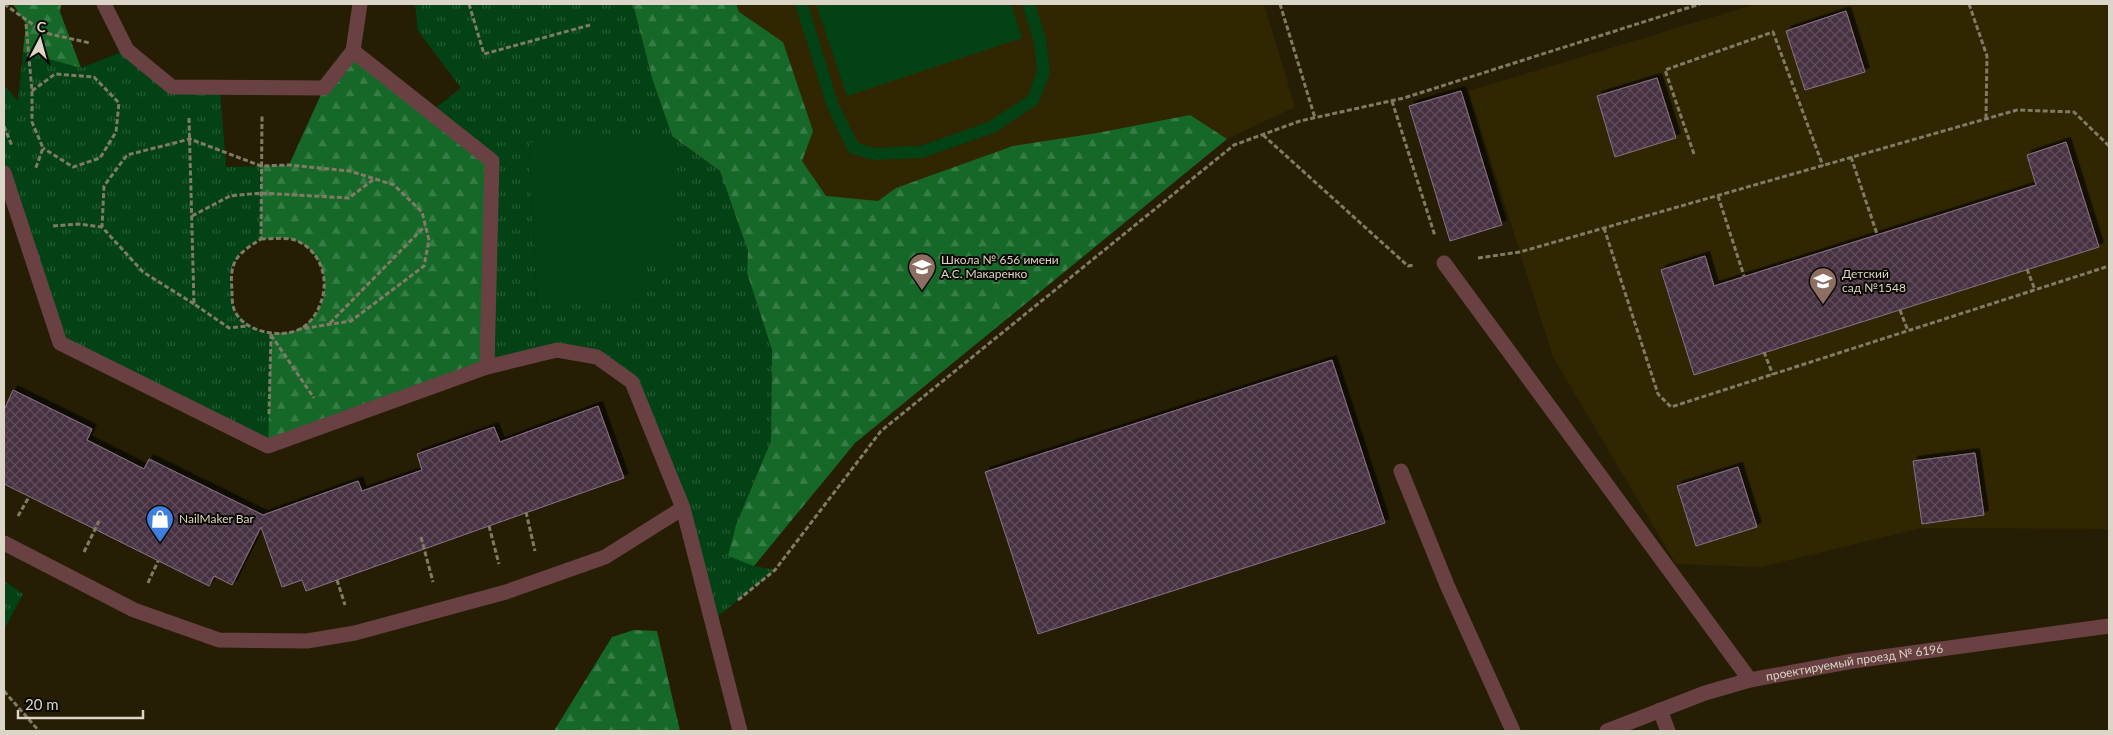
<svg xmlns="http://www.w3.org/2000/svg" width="2113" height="735" viewBox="0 0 2113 735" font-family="Lato,sans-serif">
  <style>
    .built { fill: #302602 }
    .grass { fill: url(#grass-tufts); fill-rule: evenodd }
    .forest { fill: url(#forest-firs) }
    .pitch { fill: #024214 }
    .building { fill: url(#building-cross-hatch); stroke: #8a7185; filter: url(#shadow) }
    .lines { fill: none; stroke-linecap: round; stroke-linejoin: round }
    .path { stroke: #817b66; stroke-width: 3; stroke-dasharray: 5 2.5; stroke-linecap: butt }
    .minor { stroke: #694143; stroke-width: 15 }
    .labels { text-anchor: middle; stroke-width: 4; stroke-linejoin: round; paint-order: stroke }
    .poi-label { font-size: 12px; fill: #dbd6c7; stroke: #0c0902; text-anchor: start }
    .street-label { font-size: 12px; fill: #dbd6c7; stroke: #0c0902 }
  </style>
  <defs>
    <pattern id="grass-tufts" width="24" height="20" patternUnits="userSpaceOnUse" patternTransform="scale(1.25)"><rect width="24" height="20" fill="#024214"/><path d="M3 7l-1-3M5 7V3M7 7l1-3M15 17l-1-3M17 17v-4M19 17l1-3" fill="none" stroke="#265d35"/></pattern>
    <pattern id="forest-firs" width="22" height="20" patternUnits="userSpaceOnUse" patternTransform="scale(1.25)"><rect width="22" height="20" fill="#166829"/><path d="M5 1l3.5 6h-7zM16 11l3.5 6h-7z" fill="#377d47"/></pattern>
    <pattern id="building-cross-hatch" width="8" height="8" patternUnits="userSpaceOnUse" patternTransform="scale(1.25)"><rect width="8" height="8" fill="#473143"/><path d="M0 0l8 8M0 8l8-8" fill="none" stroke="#614e5d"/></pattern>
    <filter id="shadow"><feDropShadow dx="4.5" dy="-4.5" stdDeviation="0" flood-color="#0009"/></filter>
  </defs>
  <rect width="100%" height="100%" fill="#261e04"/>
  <!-- built -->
  <path class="built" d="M 701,4 L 1264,4 L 1295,107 L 1227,139 L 855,443 Z
    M 1756,4 L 2109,4 L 2109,529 L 1921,528 L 1761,567 L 1676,564 L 1553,357 L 1469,91 Z"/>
  <!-- grass -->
  <path class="grass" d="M 415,4 L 633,4 L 652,78 L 672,136 L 720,171 L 748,251 L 747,273 L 772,350 L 771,441 L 736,525 L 754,566 L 775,570 L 712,621 L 683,508 L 632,382 L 597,357 L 557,350 L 487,367 L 430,112 L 461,88 L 418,31 ZM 529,143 L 641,263 L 643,300 L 537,304 Z
    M 127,50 L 172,87 L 220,88 L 226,167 L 261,166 L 261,239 L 241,251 L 230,272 L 234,310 L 249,326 L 271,334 L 268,446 L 60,343 L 4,173 L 4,85 L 18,101 L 23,52 L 81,68 Z
    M 4,581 L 23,594 L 4,630 Z"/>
  <!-- forest -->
  <path class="forest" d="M 13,4 L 61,4 L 60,12 L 81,68 L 23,52 L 26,24 Z
    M 633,4 L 736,4 L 739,12 L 783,42 L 813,131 L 802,161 L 826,196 L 878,201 L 896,188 L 1013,146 L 1097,133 L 1190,115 L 1227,139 L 855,443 L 754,566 L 728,556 L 736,525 L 771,441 L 772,350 L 747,273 L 748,251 L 720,171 L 672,136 L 652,78 Z
    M 353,51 L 492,161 L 487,367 L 268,446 L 271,334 C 279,333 294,333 301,328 C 335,308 332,256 295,240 C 287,236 270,239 261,239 L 261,166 L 289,165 L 324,88 Z
    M 634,630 L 657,631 L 680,731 L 554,731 L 612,637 Z"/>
  <!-- pitch -->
  <path class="pitch" d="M 795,4 L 808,4 L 838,103 L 858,143 L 874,148 L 920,146 L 988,122 L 1028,96 L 1037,71 L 1034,42 L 1022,4 L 1035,4 L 1046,39 L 1050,73 L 1038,104 L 994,133 L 922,158 L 873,160 L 849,153 L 827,107 Z
    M 816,4 L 1011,4 L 1022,38 L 847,96 Z
    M 672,136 L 678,262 L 642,263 L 643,300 L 537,305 L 529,143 Z"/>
  <!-- building -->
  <path class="building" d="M 1846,11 L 1865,72 L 1805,90 L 1786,31 Z
    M 1657,78 L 1676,138 L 1615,157 L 1597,96 Z
    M 1461,91 L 1502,225 L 1450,241 L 1409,106 Z
    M 2066,142 L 2099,247 L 1694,375 L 1661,270 L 1705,256 L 1714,286 L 2036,185 L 2027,155 Z
    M 1332,360 L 1385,523 L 1038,634 L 985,472 Z
    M 13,390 L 92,429 L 87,440 L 144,469 L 149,459 L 263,515 L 358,481 L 362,491 L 422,470 L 417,454 L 494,427 L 500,442 L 598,406 L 624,478 L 306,591 L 302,580 L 282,587 L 261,527 L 232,585 L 214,576 L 209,586 L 4,484 L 4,410 Z
    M 1975,453 L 1984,515 L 1922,524 L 1913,461 Z
    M 1738,467 L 1757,527 L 1696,546 L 1677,486 Z"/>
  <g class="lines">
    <!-- path -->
    <path class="path" d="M 4,4 L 45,33 L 90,43
      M 469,4 L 484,54 L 590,25
      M 1280,4 L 1315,118
      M 1969,4 L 1987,56 L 1986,118
      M 26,24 L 32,91 L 32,122 L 43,148 L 35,170
      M 32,91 L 55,74 L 94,77 L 119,103 L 116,132 L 100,158 L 73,167 L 43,148
      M 1392,101 L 1435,236
      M 189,118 L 194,304 L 229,328 L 249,326
      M 4,126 L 12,146
      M 1263,135 L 1408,266 L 1415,265
      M 1694,154 L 1665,70 L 1773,32 L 1823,166
      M 1851,157 L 1877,234
      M 1718,196 L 1744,276
      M 192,216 L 230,196 L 261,193 L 349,198 L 374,179
      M 53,226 L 78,224 L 102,227
      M 1604,228 L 1658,394 L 1671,407 L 2109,266
      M 261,239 C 270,239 286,237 295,240 C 319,249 329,276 322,299 C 319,310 311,324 300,329 C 281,339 242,332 234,309 C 232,304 232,296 232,290 C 229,261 237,254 261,239 L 262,116
      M 1478,258 L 1520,252 L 2017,110 L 2074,112 L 2109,146
      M 2027,269 L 2035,290
      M 194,304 L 143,272 L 102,227 L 104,186 L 127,155 L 190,139 L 261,166 L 289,165 L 350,171 L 394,185 L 422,212 L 429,240 L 424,266 L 351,321 L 300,329
      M 1900,310 L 1908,331
      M 330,323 L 425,226
      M 271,335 L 314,398
      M 1764,352 L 1773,375
      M 269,414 L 271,334
      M 526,512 L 535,551
      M 18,516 L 29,497
      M 489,526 L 499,564
      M 421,537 L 433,582
      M 84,552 L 99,521
      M 337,580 L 345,605
      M 148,583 L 158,561
      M 738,600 L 775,570 L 881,431 L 1234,145 L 1300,121 L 1404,98 L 1700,4
      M 4,691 L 39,731"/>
    <!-- minor -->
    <g class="minor">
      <path d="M 104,4 L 127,50 L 172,87 L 324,88 L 353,51"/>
      <path d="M 360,4 L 353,51 L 492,161 L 487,367"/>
      <path d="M 4,173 L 60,343 L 268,446 L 487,367 L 557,350 L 597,357 L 632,382 L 683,508 L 740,731"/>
      <path d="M 1444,263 L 1750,680"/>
      <path d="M 1401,471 L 1447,585 L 1513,731"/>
      <path d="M 4,543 L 134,610 L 219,640 L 307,641 L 355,633 L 506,592 L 605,557 L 683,508"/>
      <path d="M 1660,710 L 1668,731"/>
      <path id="s1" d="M 1607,731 L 1705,693 L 1750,680 L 1853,661 L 2109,626"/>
    </g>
  </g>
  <!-- icons -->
  <defs>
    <g id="school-pin" transform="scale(1.4375)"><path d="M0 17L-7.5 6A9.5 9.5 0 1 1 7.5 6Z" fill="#8d6e63" stroke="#0c0902"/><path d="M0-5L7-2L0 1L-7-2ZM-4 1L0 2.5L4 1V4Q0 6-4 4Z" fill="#fff"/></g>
    <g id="shop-pin" transform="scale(1.4375)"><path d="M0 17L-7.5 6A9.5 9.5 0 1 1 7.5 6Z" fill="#3f7fe0" stroke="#0c0902"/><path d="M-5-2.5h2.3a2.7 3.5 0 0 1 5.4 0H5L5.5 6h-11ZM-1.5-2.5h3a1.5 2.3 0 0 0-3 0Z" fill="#fff"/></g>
  </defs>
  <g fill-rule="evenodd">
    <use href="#school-pin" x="922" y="267"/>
    <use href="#school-pin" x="1823" y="281"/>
    <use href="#shop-pin" x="160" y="519"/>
  </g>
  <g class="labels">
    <!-- poi labels -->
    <g class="poi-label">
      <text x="941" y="264">Школа № 656 имени<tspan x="941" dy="14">А.С. Макаренко</tspan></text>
      <text x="1842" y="278">Детский<tspan x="1842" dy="14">сад №1548</tspan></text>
      <text x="179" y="523">NailMaker Bar</text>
    </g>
    <!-- street labels -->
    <g class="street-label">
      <text dy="4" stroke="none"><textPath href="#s1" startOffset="258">проектируемый проезд № 6196</textPath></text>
    </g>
  </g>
  <!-- border -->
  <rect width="2113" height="735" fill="none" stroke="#dbd6c7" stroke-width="10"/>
  <!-- north arrow -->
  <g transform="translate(40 40) rotate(6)" stroke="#0c0902" stroke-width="4" paint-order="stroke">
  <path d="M0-4L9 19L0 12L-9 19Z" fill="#dbd6c7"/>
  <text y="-8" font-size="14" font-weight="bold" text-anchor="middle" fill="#dbd6c7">С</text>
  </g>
  <!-- scale -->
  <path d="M18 710v8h125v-8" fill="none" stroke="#dbd6c7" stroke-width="2.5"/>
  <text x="25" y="710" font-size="15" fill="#dbd6c7" stroke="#0c0902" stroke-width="4" paint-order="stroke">20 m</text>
</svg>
